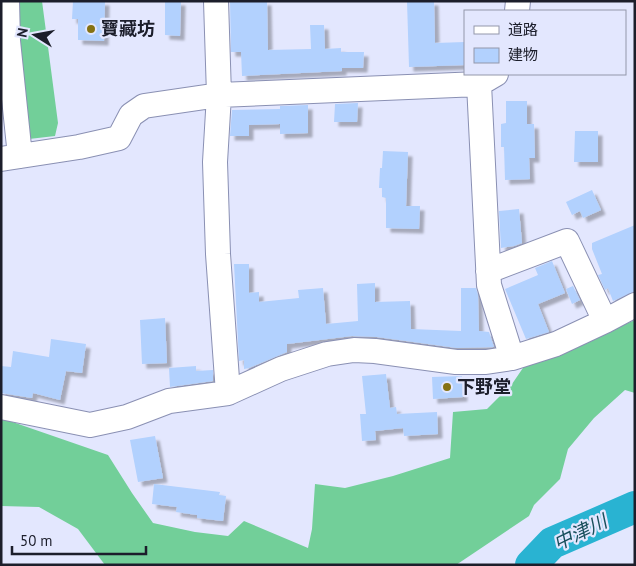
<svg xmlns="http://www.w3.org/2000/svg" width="636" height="566" viewBox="0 0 636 566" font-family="'PT Sans','Noto Sans JP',sans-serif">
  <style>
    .forest { fill: #72cf99 }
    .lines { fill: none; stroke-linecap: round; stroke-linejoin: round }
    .river { stroke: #29b3d2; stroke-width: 32 }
    .building { fill: #b2d1fe; filter: url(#shadow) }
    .minor-casing { stroke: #8a90b3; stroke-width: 26 }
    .minor { stroke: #fff; stroke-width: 24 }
    .poi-dot { fill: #857213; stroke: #e3e7fe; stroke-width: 2 }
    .labels { text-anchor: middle; stroke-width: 4.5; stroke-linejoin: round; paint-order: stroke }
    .poi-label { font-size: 18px; font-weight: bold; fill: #1c1e2b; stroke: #e3e7fe; text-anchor: start }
    .water-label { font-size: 19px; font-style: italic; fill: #194f5c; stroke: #e3e7fe }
  </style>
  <defs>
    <filter id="shadow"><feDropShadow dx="4.5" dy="4.5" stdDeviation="1" flood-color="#0004"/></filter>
  </defs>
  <rect width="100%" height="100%" fill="#e3e7fe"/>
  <!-- forest -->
  <path class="forest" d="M 17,1 L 42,1 L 58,123 L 55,136 L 29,139 Z
    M 635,320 L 635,393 L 625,390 L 594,418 L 568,449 L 560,479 L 534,505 L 529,516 L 456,565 L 105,565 L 78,529 L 39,507 L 1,506 L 1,418 L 108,455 L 132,493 L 153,523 L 195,532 L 228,536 L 244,521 L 308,548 L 312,529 L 315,484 L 345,488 L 393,476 L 450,458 L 453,412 L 487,409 L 512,384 L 525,365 Z"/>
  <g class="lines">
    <!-- river -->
    <path class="river" d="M 531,565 L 552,543 L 635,507"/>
  </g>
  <!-- building -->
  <path class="building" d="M 73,1 L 105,1 L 104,41 L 78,40 L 78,19 L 72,19 Z
    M 165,1 L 181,1 L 180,36 L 165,35 Z
    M 230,1 L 267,1 L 268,50 L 311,49 L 310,25 L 324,25 L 325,49 L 341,48 L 341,52 L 364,52 L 363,68 L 342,68 L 342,71 L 242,76 L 241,52 L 231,52 Z
    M 407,1 L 434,1 L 435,43 L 465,42 L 465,65 L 409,67 Z
    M 506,101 L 527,101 L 527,124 L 534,124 L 535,158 L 529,158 L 530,179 L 505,180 L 504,147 L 501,147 L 501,124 L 506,123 Z
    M 358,103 L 357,122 L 334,122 L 335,104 Z
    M 308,105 L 308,133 L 280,134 L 280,124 L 249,125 L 249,136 L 230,136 L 232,110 L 280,109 L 280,106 Z
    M 575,131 L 598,131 L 598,162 L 574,162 Z
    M 383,151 L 408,152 L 406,206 L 420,206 L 419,229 L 386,228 L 386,198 L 382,197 L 382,188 L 379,188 L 380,168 L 382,168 Z
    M 592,190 L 601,210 L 583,218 L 580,211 L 572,215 L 566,202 Z
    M 519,209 L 522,243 L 514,246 L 501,248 L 499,211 Z
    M 635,225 L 635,291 L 613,301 L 608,288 L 605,290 L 598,275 L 602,274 L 592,249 L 592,243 Z
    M 552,261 L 565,293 L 538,304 L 549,332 L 526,339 L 505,289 L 538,275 L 535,268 Z
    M 234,264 L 249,264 L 249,293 L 259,292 L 259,302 L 299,298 L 298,290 L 323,288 L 326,324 L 358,321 L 357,284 L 375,283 L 375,302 L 410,301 L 411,329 L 461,331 L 461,288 L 476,288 L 478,295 L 479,331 L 489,332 L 494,347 L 457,348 L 377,337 L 352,336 L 287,344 L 287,352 L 249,368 L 244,369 L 244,360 L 239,361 Z
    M 573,286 L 580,300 L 572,304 L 566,289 Z
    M 165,318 L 167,363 L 142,364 L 140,320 Z
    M 51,339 L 86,344 L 82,373 L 66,371 L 60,400 L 33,393 L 32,398 L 1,393 L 1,366 L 11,367 L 13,351 L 49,357 Z
    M 196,366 L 196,371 L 213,370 L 213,381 L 170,387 L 169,368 Z
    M 386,374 L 390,408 L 396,407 L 397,414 L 437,412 L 438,434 L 404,436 L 403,428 L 375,431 L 376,440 L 362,441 L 360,414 L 366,414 L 362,376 Z
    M 462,376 L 463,397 L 433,399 L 432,377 Z
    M 155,436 L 163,478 L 138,482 L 130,440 Z
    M 154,484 L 220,492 L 219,495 L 226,496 L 223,521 L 197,518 L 197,515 L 176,512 L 177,507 L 152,504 Z"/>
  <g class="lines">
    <!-- minor casing -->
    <g class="minor-casing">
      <path id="minor" d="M 7,1 L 8,41 L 20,156
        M 216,1 L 219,95 L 215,162 L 218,254 L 228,393
        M 517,11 L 518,1
        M 496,74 L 479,84 L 489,285 L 512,358
        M 1,159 L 79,147 L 119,138 L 131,115 L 144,106 L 219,95 L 479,84
        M 488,271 L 567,241 L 605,321
        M 1,407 L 90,425 L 127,417 L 169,401 L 228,393 L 281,369 L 327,354 L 354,350 L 375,351 L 456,362 L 486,362 L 512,358 L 556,344 L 605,321 L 635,305"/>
    </g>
    <!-- minor -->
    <use href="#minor" class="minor"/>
  </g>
  <!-- markers -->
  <g class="poi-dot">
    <circle cx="91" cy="29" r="5"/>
    <circle cx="447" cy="387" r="5"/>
  </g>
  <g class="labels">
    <!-- poi labels -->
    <g class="poi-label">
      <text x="101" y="35">寶藏坊</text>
      <text x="457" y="393">下野堂</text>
    </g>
    <!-- water labels -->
    <g class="water-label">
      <text transform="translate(580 532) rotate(-26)" y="7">中津川</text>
    </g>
  </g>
  <!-- border -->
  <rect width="636" height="566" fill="none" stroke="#1c1e2b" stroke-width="5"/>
  <!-- legend -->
  <rect x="464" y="10" width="162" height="65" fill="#e3e7fe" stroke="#9397aa"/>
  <rect x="474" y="26" width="25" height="8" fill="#ffffff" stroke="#9397aa"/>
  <text x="508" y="35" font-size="15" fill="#1c1e2b">道路</text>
  <rect x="474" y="48" width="25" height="15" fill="#b2d1fe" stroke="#9397aa"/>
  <text x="508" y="60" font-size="15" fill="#1c1e2b">建物</text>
  <!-- north arrow -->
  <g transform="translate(35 35) rotate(281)" stroke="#e3e7fe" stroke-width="4" paint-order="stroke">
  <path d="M0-4L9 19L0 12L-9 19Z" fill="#1c1e2b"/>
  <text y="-8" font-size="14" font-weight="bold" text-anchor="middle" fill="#1c1e2b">N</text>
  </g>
  <!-- scale -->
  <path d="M12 546v8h134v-8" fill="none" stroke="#1c1e2b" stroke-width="2.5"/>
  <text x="20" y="546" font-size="15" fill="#1c1e2b" stroke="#e3e7fe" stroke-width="4" paint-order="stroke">50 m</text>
</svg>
